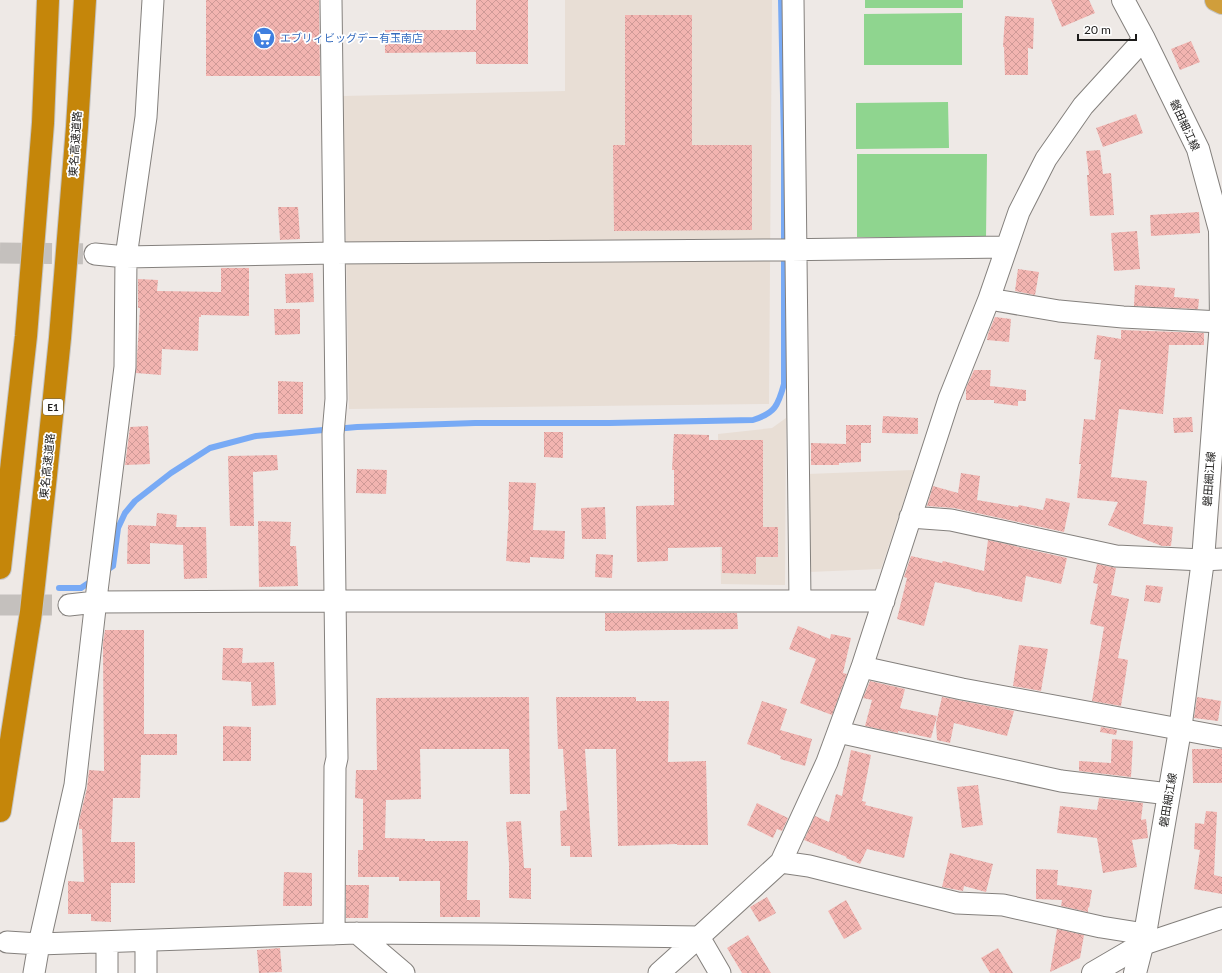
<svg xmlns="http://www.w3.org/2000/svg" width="1222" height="973" viewBox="0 0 1222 973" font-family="Lato,'Noto Sans JP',sans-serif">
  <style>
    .built { fill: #e8ded5 }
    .garden { fill: #8fd58f }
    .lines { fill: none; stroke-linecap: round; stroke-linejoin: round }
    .stream { stroke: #78aaf5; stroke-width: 6 }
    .building { fill: url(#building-cross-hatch) }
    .minor-tunnel { stroke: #c4c0bd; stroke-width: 21; stroke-dasharray: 21 10; stroke-linecap: butt }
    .minor-casing { stroke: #84807d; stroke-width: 23 }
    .tertiary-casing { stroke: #84807d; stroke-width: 24 }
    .secondary-casing { stroke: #84807d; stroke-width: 24 }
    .trunk-casing { stroke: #c4c4c4; stroke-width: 24 }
    .motorway-casing { stroke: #c4c4c4; stroke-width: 24 }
    .minor { stroke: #fff; stroke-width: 21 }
    .tertiary { stroke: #fff; stroke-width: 22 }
    .secondary { stroke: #fff; stroke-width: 22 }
    .trunk { stroke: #d09e3b; stroke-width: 22 }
    .motorway { stroke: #c5860a; stroke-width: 22 }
    .labels { text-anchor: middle; stroke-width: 3.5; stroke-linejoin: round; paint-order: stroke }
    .shield { fill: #fff; stroke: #61605f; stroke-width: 1 }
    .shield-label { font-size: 10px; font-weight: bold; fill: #1d1c1b }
    .shop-label { font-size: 11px; fill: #366cbe; stroke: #fff; text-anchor: start }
    .street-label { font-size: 11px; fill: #1d1c1b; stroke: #fff }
  </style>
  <defs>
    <pattern id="building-cross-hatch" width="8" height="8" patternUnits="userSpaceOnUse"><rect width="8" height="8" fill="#f2b4b0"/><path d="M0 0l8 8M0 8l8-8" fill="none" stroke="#cf9a97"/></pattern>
  </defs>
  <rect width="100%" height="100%" fill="#eee9e6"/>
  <!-- built -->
  <path class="built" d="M 565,0 L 772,0 L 769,404 L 349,409 L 343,96 L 565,91 Z
    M 786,418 L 785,585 L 721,584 L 718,434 L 772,428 Z
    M 914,470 L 881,569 L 809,572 L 807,474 Z"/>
  <!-- garden -->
  <path class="garden" d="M 865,0 L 963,0 L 963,8 L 865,8 Z
    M 962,13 L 962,65 L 864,65 L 864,14 Z
    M 948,102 L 949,148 L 856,149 L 856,103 Z
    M 857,154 L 987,154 L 986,238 L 857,237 Z"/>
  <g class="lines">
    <!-- stream -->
    <path class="stream" d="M 104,572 L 113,566 L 118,528 L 125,513 L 135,501 L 171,473 L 210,448 L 256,436 L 357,427 L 475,423 L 610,423 L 753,420 C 775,413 778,406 784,384 L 784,143 L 781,0
      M 59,588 L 81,588 L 93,580"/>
  </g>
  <!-- building -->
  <path class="building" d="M 206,0 L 319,0 L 320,76 L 206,76 Z
    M 476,0 L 528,0 L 528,64 L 476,64 L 476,52 L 385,53 L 385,30 L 476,30 Z
    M 1051,0 L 1089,0 L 1095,13 L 1062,27 Z
    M 625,15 L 692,15 L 692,145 L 752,145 L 752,230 L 614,231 L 613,145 L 625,145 Z
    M 1005,16 L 1034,18 L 1033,49 L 1028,48 L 1028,75 L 1005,75 L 1004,47 L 1003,47 Z
    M 1191,41 L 1200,62 L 1180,70 L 1171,49 Z
    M 1136,114 L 1143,133 L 1103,147 L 1096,128 Z
    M 1100,150 L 1103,174 L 1111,173 L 1114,215 L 1090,216 L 1087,175 L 1089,175 L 1086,151 Z
    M 278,207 L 298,207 L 300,239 L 280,240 Z
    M 1199,212 L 1200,233 L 1151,236 L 1150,215 Z
    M 1137,231 L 1140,269 L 1114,271 L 1111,233 Z
    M 221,268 L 249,268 L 249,316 L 201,315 L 201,317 L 199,317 L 198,351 L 162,349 L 161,375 L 136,373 L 140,308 L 138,308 L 138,279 L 158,280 L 157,291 L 221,292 Z
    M 1018,269 L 1039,272 L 1035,295 L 1015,291 Z
    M 313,273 L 314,302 L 286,303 L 285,274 Z
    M 1135,285 L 1175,288 L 1174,297 L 1199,299 L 1198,309 L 1134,306 Z
    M 274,309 L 300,309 L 300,334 L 275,335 Z
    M 995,317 L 1011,319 L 1009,342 L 987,340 L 988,334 Z
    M 1121,330 L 1204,333 L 1204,345 L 1169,345 L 1163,414 L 1119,409 L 1111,477 L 1147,481 L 1143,524 L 1173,527 L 1171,546 L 1162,546 L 1108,525 L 1118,502 L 1077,498 L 1081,464 L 1079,464 L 1084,419 L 1095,420 L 1101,360 L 1094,359 L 1097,335 L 1121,339 Z
    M 974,370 L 991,370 L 990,386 L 1026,390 L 1026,401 L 1018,401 L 1018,406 L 994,403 L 994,400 L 966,400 L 966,388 Z
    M 278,381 L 303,382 L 303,414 L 278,414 Z
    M 883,416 L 918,418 L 918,434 L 882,433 Z
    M 1192,417 L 1193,432 L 1174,433 L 1173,418 Z
    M 846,425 L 871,425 L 871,443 L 861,443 L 861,462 L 839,463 L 839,465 L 811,465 L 811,443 L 846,444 Z
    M 148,426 L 150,464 L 125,465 L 130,427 Z
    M 544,432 L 563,432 L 563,458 L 544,457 Z
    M 674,434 L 709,435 L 709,440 L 763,440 L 763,527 L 778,527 L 778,557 L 756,557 L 756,574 L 722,573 L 722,547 L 668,548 L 668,561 L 637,562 L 636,506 L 674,505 L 674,470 L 672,470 Z
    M 277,455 L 278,470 L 253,472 L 254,526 L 230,526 L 228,456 Z
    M 357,469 L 387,470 L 386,494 L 356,493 Z
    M 961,473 L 980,476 L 977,500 L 1018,507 L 1019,505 L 1043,510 L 1046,498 L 1070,503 L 1064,532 L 954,508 L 927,506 L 933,486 L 958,493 Z
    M 509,482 L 536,483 L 533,530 L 565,531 L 564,559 L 530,557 L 530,563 L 506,561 L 509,510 L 508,510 Z
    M 605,507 L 606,539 L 582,539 L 581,508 Z
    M 157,513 L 177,515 L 176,527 L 206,527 L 207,578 L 184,579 L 183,545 L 150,543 L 150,564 L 127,564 L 128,525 L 156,526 Z
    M 258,521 L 291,522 L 290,546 L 296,546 L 298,586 L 259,587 Z
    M 988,540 L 1067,558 L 1061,584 L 1026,576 L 1022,602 L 1002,598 L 1002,597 L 971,591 L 972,590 L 935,582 L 924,626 L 897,619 L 907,578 L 904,577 L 911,556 L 942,563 L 943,561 L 984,571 Z
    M 596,554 L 613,555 L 612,578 L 595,577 Z
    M 1097,564 L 1116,568 L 1111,595 L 1129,599 L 1118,658 L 1128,660 L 1121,706 L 1092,701 L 1104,627 L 1090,624 L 1098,584 L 1093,583 Z
    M 1146,585 L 1163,587 L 1160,603 L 1144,601 Z
    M 605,613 L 737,613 L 738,629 L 605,631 Z
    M 798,626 L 830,639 L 831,634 L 851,638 L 843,673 L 847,674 L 832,715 L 800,703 L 816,659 L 789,649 Z
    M 105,630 L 144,630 L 144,734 L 177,734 L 177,755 L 141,755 L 140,798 L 113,798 L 111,842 L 135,842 L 135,883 L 111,883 L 111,922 L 91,921 L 91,914 L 68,914 L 68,881 L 84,882 L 82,829 L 79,829 L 79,821 L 87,788 L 89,770 L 104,771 L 103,643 Z
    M 1019,645 L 1048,649 L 1041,691 L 1013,686 Z
    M 223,648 L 243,648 L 242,663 L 274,662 L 276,705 L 252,706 L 251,682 L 222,680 Z
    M 870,681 L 905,689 L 900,708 L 937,716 L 931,738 L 898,731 L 898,733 L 865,726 L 872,700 L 863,698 Z
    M 529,697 L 530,794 L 510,794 L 509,749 L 420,749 L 421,799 L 386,800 L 385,838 L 425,839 L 425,841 L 468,841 L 467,900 L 480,900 L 480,917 L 440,917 L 440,881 L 399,881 L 399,877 L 358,877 L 358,850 L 363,850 L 363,799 L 355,798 L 356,770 L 377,770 L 376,698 Z
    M 556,697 L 636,697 L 636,701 L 669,701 L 668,762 L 706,761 L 708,845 L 677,845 L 677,844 L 618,846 L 616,749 L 585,749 L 592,857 L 570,857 L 570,846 L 561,846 L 560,811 L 567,810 L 563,749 L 558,749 Z
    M 942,697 L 1014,711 L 1007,736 L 954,723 L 950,743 L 937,740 L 936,723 Z
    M 1197,697 L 1221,701 L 1218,721 L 1194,718 Z
    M 762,701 L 787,709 L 780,730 L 812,739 L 805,766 L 780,759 L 781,756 L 747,744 Z
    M 223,726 L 251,727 L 251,761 L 223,761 Z
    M 1101,727 L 1117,730 L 1116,735 L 1100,732 Z
    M 1112,739 L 1133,741 L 1131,777 L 1079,771 L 1079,761 L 1111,763 Z
    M 1192,749 L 1222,749 L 1222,783 L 1193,783 Z
    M 851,750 L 871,755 L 862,801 L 866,802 L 865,805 L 913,817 L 904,858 L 867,849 L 860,864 L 846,858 L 847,857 L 804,840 L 815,816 L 829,822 L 836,794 L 842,796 Z
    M 978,785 L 983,825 L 962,828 L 957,787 Z
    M 1099,798 L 1143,803 L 1141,820 L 1146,819 L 1148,838 L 1132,840 L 1137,867 L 1103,873 L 1097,838 L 1057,833 L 1060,806 L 1097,810 Z
    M 757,803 L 788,818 L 782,831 L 777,829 L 773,838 L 747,825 Z
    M 1206,811 L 1217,812 L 1214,875 L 1222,877 L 1222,894 L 1194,889 L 1200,850 L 1194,849 L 1195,823 L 1204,824 Z
    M 521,821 L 524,868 L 531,868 L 531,899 L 509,898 L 509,863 L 506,822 Z
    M 950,853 L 993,864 L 986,892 L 964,886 L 963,891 L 942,887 Z
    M 1036,869 L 1058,870 L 1057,885 L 1092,890 L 1089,908 L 1088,907 L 1088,912 L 1061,906 L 1062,900 L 1036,899 Z
    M 284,872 L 312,873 L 312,906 L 283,906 Z
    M 346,885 L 369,885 L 368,918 L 346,918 Z
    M 767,897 L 776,913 L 759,922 L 750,907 Z
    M 846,900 L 862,929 L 844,939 L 828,911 Z
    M 1057,929 L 1084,935 L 1080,958 L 1050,972 Z
    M 748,935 L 771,973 L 742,973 L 727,948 Z
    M 280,948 L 282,972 L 259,973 L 257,950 Z
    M 998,948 L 1013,973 L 990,973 L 981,958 Z"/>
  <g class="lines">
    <!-- minor-tunnel -->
    <path class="minor-tunnel" d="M 0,253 L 95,254
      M 0,605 L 69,605"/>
    <!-- minor casing -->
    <g class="minor-casing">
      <path id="minor" d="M 331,0 L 336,399 L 333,434 L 337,758 L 335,767 L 334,934
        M 793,0 L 800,601
        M 95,254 L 126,257 L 334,253 L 771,250 L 1007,247
        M 989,299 L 1059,311 L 1123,317 L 1221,322
        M 910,517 L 951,520 L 1116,556 L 1203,560 L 1222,559
        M 69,605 L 96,602 L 336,601 L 884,601
        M 862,667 L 962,689 L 1222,737
        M 838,732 L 1061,781 L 1169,794
        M 781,862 L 809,866 L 957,903 L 1003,905 L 1101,927 L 1145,934
        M 357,933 L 404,973
        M 7,942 L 39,944 L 357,933 L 488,934 L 699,937 L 720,973
        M 107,942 L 107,973
        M 1141,945 L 1222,918
        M 34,973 L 39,944 L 75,785 L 97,591 L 125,367 L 126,257 L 146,117 L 153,0
        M 146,973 L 146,941
        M 659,973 L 699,937 L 781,862 L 827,762 L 862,667 L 949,399 L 989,299 L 1019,212 L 1046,159 L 1083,106 L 1144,39"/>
    </g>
    <!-- tertiary casing -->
    <g class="tertiary-casing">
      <path id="tertiary" d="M 1093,973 L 1141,945"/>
    </g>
    <!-- secondary casing -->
    <g class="secondary-casing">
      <path id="secondary" d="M 1123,0 L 1144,39 L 1198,149 L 1220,230 L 1221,322 L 1203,560 L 1180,730 L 1145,934 L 1135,973"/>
    </g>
    <!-- trunk casing -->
    <g class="trunk-casing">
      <path id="trunk" d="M 1216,0 L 1222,3"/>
    </g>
    <!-- motorway casing -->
    <g class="motorway-casing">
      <path id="motorway" d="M 0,568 L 26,336 L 43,123 L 48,0
        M 0,811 L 31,612 L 46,475 L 60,338 L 77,127 L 85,0"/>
    </g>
    <!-- minor -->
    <use href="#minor" class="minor"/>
    <!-- tertiary -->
    <use href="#tertiary" class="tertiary"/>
    <!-- secondary -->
    <use href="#secondary" class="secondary"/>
    <!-- trunk -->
    <use href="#trunk" class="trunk"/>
    <!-- motorway -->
    <use href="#motorway" class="motorway"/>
  </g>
  <!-- icons -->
  <defs>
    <g id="supermarket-disc" transform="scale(1.15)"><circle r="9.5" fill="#3f7fe0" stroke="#fff"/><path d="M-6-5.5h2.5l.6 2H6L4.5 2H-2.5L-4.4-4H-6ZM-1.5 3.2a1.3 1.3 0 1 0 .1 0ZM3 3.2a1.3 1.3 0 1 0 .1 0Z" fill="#fff"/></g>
  </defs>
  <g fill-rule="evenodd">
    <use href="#supermarket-disc" x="264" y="38"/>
  </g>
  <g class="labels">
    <!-- shield labels -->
    <rect class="shield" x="43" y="399" width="20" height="16" rx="3"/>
    <g class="shield-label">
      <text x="53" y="411">E1</text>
    </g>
    <!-- shop labels -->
    <g class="shop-label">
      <text x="280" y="42">エブリィビッグデー有玉南店</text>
    </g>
    <!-- street labels -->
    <g class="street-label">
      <text transform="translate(1185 125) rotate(65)" y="4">磐田細江線</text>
      <text transform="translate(75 144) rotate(-86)" y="4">東名高速道路</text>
      <text transform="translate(47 466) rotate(-84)" y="4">東名高速道路</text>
      <text transform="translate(1209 479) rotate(-86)" y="4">磐田細江線</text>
      <text transform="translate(1168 800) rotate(-80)" y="4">磐田細江線</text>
    </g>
  </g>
  <!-- scale -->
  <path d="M1078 34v6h58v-6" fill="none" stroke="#1d1c1b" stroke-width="2"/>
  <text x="1084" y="34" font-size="12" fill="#1d1c1b" stroke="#ffffff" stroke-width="3" paint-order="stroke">20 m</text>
</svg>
